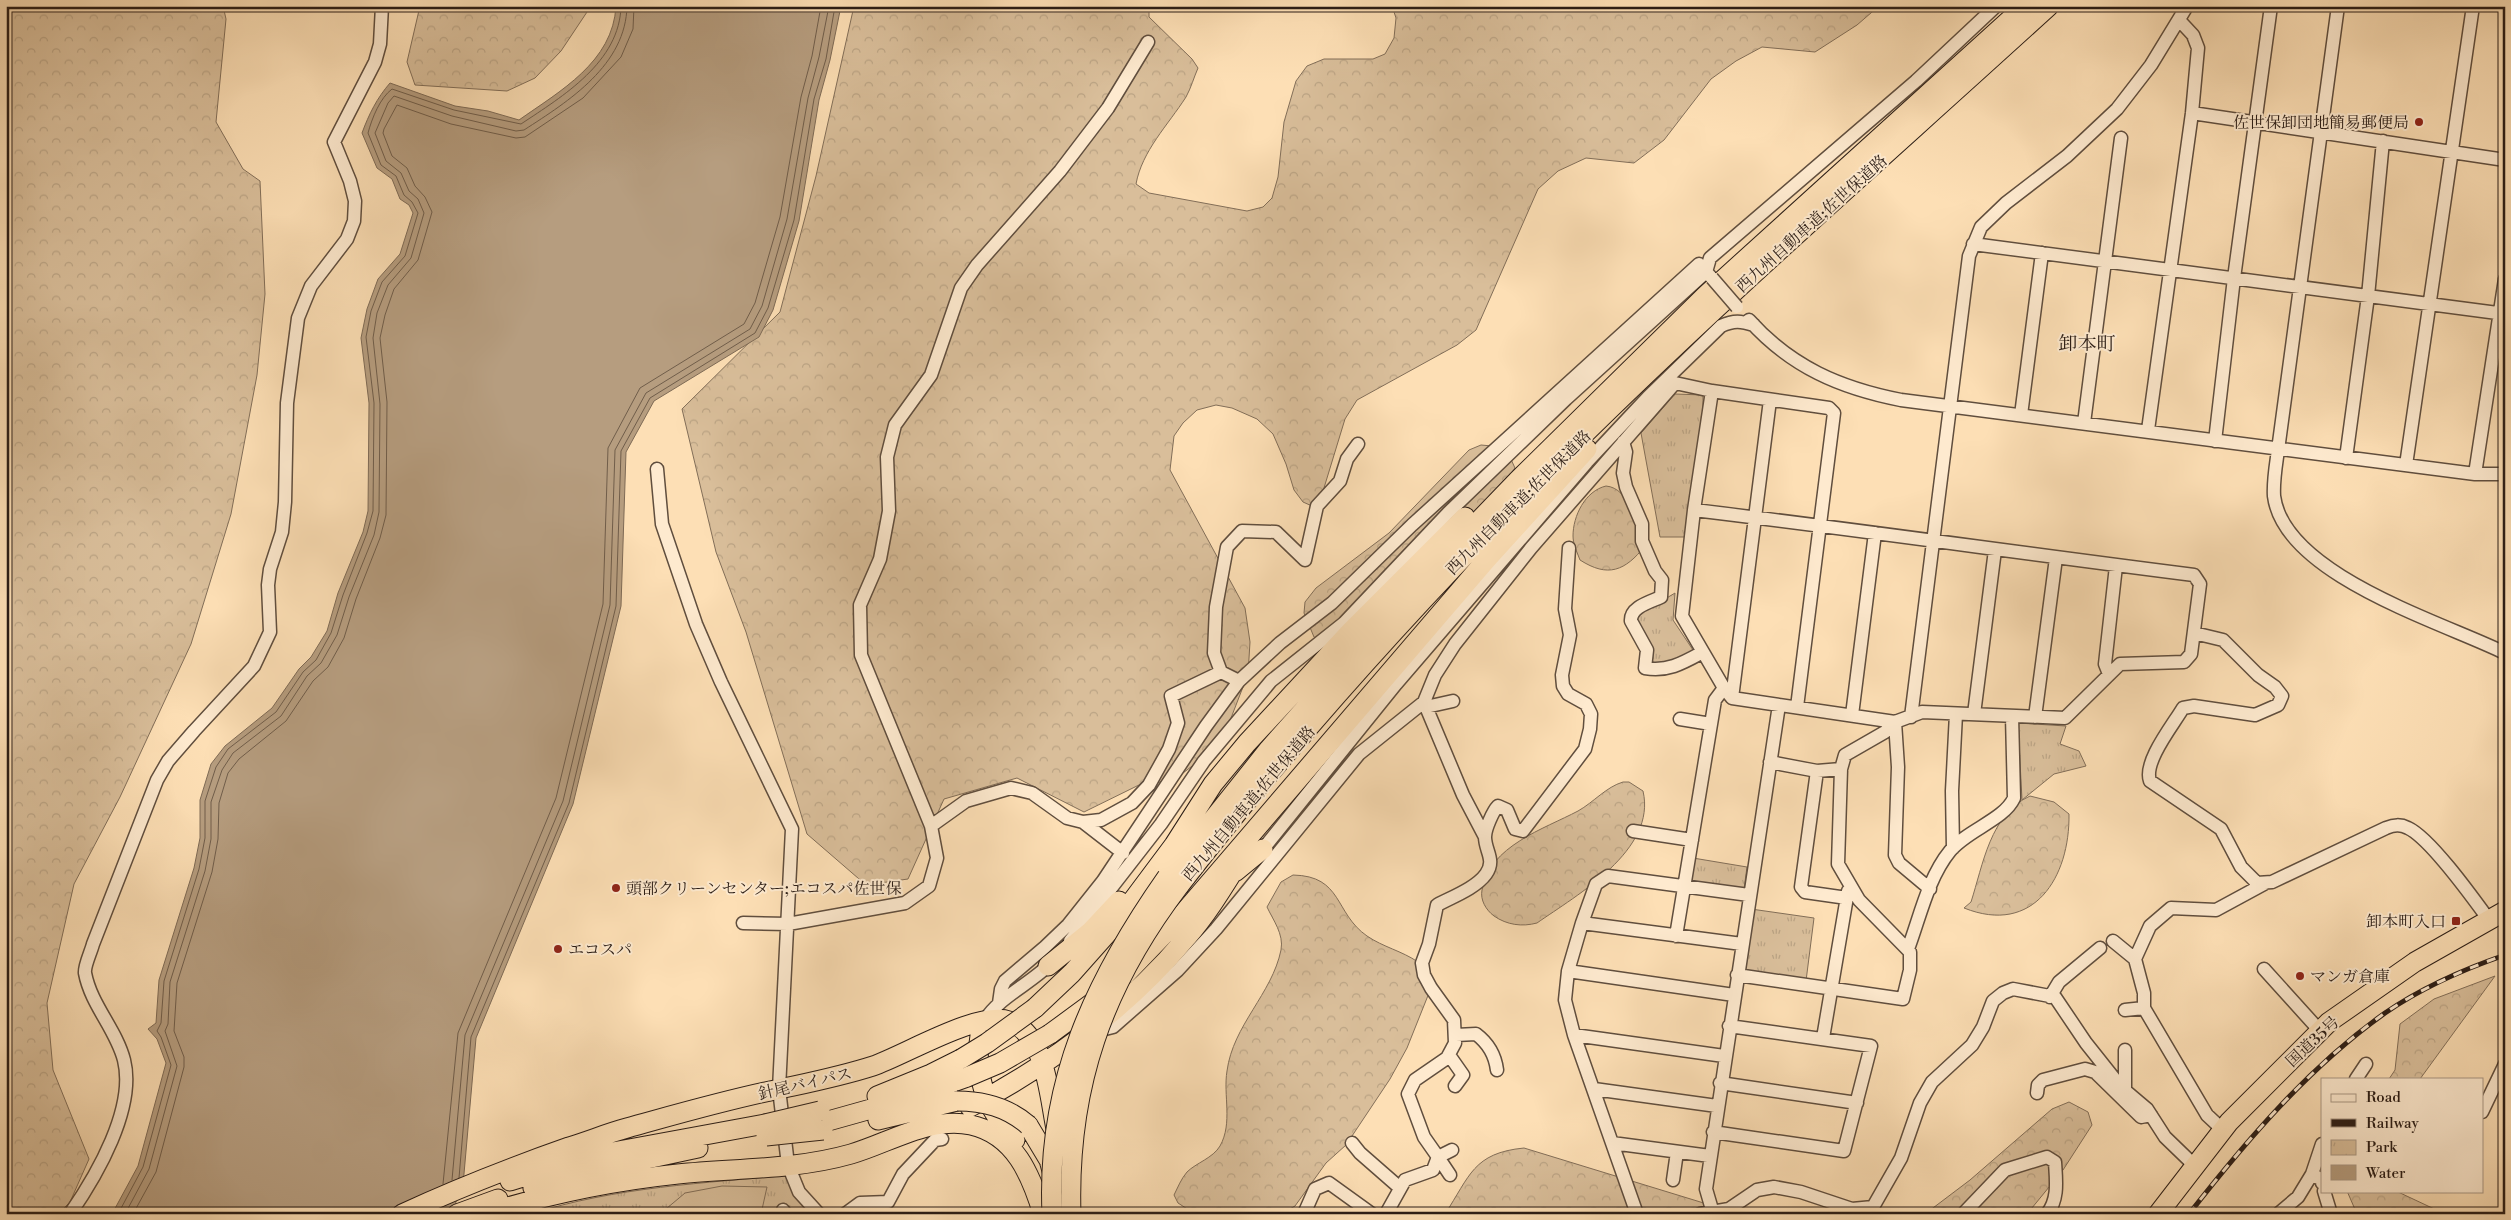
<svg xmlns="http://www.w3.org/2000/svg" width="2511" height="1220" viewBox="0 0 2511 1220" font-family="'Libre Bodoni','Noto Serif JP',serif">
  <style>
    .forest { fill: url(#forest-crowns); stroke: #826e58 }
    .park { fill: url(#park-tufts); stroke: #826e58 }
    .pitch { fill: #d9be9a; stroke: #826e58 }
    .water { fill: #b69d7f; stroke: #7e6a55 }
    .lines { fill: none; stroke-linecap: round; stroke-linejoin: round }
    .shore { stroke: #705d4a; stroke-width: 1 }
    .minor-casing { stroke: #604e3e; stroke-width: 15 }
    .highway-casing { stroke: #2b1d16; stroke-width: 21 }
    .minor { stroke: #feeacf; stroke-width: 12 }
    .highway { stroke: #fddfb5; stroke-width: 19 }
    .rail-casing { stroke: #2b1d16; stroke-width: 5 }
    .rail { stroke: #feeacf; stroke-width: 3; stroke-dasharray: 9; stroke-linecap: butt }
    .minor-bridge-casing { stroke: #604e3e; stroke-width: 15; stroke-linecap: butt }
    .highway-bridge-casing { stroke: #2b1d16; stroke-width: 21; stroke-linecap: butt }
    .minor-bridge { stroke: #feeacf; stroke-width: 12 }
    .highway-bridge { stroke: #fddfb5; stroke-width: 19 }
    .poi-dot { fill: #8f2418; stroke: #feeacf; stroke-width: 2 }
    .labels { text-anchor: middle; stroke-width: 4; stroke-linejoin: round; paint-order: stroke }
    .poi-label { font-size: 16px; fill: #2b1d16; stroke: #feeacf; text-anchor: start }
    .street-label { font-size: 16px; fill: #2b1d16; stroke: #feeacf }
    .quarter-label { font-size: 19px; fill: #2b1d16; stroke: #feeacf }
  </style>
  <defs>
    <pattern id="forest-crowns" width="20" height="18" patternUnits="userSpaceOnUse" patternTransform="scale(1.25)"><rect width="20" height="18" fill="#d9be9a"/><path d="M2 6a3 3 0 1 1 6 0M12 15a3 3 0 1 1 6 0" fill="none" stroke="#baa384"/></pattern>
    <pattern id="park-tufts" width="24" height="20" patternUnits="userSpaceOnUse" patternTransform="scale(1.25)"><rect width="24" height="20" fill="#d9be9a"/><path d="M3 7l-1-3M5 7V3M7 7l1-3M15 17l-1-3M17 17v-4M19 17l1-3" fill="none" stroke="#baa384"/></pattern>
  </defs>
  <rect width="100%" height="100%" fill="#fddfb5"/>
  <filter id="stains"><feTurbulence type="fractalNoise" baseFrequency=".004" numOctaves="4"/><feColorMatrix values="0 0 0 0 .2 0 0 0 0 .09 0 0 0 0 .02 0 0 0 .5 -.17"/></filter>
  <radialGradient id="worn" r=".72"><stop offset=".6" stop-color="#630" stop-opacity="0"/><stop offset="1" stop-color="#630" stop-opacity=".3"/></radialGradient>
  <!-- forest -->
  <path class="forest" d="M 6,6 L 223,6 L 226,19 L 216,122 L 243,169 L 260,181 L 265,294 L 257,375 L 231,514 L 191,644 L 120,797 L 74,884 L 47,1003 L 53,1070 L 89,1159 L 70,1202 L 58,1214 L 6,1214 Z
    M 420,6 L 591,6 L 561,51 L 535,78 L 507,91 L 415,85 L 407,62 Z
    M 854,6 L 1149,6 L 1149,17 L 1192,59 L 1198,68 C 1194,77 1191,88 1186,97 C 1168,125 1142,151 1136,184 L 1149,193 L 1247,211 L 1263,207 L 1272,198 L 1278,177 L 1284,122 L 1296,81 L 1307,66 L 1324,59 L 1373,59 L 1385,54 L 1394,38 L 1396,18 L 1392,6 L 1879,6 L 1857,25 L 1815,52 L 1762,47 L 1736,61 L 1711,79 L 1664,140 L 1634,163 L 1586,158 L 1558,171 L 1538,189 L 1476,330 L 1457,345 L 1357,400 L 1345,419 L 1320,501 L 1312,506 L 1303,502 L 1294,490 L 1286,464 L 1273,434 L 1257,419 L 1232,408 L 1216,405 L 1197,410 L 1183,423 L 1174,436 L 1170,470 L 1245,608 L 1250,642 L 1248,674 L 1231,718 L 1212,751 L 1183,773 L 1155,784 L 1141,784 L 1084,812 L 1017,778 L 944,799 L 908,879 L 866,885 L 807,834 L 746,632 L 716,552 L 682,409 L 780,312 L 816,176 Z
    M 1481,445 L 1492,446 L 1508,453 L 1515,468 L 1490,501 L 1323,643 L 1314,637 L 1304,613 L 1305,602 L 1316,588 L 1389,533 L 1469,450 Z
    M 1606,486 C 1630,488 1637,526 1645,546 C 1625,571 1608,578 1580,560 C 1577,552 1573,544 1573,536 C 1573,516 1585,491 1606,486 Z
    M 1623,782 L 1629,782 L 1643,791 C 1657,850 1577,895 1537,923 C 1522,927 1507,925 1494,916 C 1486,910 1480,900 1482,890 C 1489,846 1544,829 1578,811 C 1594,802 1606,787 1623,782 Z
    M 2030,796 L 2054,802 L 2069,814 C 2070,877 2034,936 1964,908 L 1971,902 C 1983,865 1990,814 2030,796 Z
    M 1293,875 C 1343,876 1334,913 1367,936 C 1383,947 1402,951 1418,962 L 1429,993 L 1407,1048 L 1390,1079 L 1346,1145 L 1326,1163 L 1295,1206 L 1282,1214 L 1195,1214 L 1178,1203 L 1174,1195 C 1178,1187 1181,1179 1187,1172 C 1196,1163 1213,1158 1220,1146 C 1233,1123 1223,1095 1227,1071 C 1233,1025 1272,994 1281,950 C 1284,934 1273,920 1267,907 L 1281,882 Z
    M 2495,976 L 2420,1079 L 2389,1079 L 2395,1070 L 2400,1024 L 2434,999 Z
    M 2069,1102 L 2088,1112 L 2092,1125 L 2063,1170 L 2027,1214 L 1925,1214 L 1970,1180 L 2052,1109 Z
    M 1524,1148 L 1720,1208 L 1746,1214 L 1445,1214 C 1470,1176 1473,1153 1524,1148 Z
    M 2347,1191 L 2396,1191 L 2445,1214 L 2357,1214 Z"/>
  <!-- park -->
  <path class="park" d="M 1675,394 L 1703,395 L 1703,413 L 1686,537 L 1660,537 L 1641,433 Z
    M 1675,593 L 1673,620 L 1695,653 L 1660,665 L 1651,661 L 1635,617 Z
    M 2018,723 L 2066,726 L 2060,744 L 2079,751 L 2086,766 L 2054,774 L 2022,800 Z
    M 1693,858 L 1747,867 L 1744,889 L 1694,885 L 1691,880 Z
    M 1751,909 L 1814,918 L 1806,981 L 1741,971 Z
    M 792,1175 L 821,1214 L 531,1214 C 615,1187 705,1183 792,1175 Z"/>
  <!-- pitch -->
  <path class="pitch" d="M 722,1186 L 767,1187 L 761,1214 L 660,1214 L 685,1193 Z"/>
  <!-- water -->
  <path class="water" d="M 616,6 L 841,6 L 830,60 L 819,100 L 799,221 L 773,310 L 759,337 L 654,401 L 626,452 L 621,606 L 573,804 L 476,1038 L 463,1185 L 451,1214 L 112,1214 L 138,1166 L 166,1063 L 157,1039 L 148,1029 L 156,1023 L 159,980 L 194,868 L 200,838 L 200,800 L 211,764 L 225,746 L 272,708 L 299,669 L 311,657 L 327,631 L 338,593 L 363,532 L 368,511 L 369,403 L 361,338 L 367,309 L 378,279 L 400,254 L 413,213 L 409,205 L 400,199 L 392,179 L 377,168 L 362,133 C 369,114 377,98 390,83 L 455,106 L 488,111 L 519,120 C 560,91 613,62 616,6 Z"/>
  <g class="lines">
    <!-- shore -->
    <path class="shore" d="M 459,1178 L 471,1037 L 569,803 L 616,606 L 621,451 L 650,398 L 755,333 L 768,308 L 794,220 L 814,99 L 826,59 L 835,6
      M 452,1180 L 465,1035 L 563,801 L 610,605 L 615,450 L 646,393 L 750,329 L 762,306 L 787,219 L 808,98 L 819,57 L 829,6
      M 443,1184 L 458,1033 L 556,798 L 603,604 L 608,448 L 640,388 L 744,324 L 755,303 L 780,217 L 801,97 L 812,56 L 821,6
      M 118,1214 L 143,1167 L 171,1065 L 161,1037 L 157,1031 L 161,1023 L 164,981 L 199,869 L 205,838 L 205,801 L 216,767 L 228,749 L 276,712 L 303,672 L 316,660 L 331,633 L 343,595 L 367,533 L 373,511 L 374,403 L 366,337 L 371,311 L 382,282 L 405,256 L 418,213 L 412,202 L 404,195 L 396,176 L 381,165 L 368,133 C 372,118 380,98 392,89 L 454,110 L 521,124 C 563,96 620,62 621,6
      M 125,1214 L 149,1169 L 177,1066 L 165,1031 L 168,1024 L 170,982 L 205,871 L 211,839 L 211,802 L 222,770 L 233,753 L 281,716 L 307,676 L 321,663 L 337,635 L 349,597 L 374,535 L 379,512 L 380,404 L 373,338 L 377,313 L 388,285 L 411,258 L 424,213 L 418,199 L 409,191 L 401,173 L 386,161 L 375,133 L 388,103 L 394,96 L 452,116 L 516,131 L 524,130 C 569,101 626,65 627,6
      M 133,1214 L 156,1172 L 184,1067 L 184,1057 L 174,1031 L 177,983 L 212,872 L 218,839 L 219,803 L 228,773 L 239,759 L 286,721 L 313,681 L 328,667 L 344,638 L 356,599 L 380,538 L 386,515 L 387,402 L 380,338 L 385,315 L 394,289 L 418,260 L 432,212 L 425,197 L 415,186 L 407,168 L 392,156 L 383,133 L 384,129 L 397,105 L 451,124 L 516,138 L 525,137 L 583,98 L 621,57 L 633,29 L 634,6"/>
    <!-- minor casing -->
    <g class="minor-casing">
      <path id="minor" d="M 2338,6 L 2278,450 C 2276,465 2273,481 2274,496 C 2284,575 2442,622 2505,653
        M 2192,113 L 2505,160
        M 1973,244 L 2505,314
        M 1749,320 C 1791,367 1840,388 1901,400 L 2475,474 L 2505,474
        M 2021,415 L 2042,253
        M 2084,423 L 2121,138
        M 2148,430 L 2192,113 L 2198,48 L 2193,35 L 2179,20
        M 2215,441 L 2234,278 L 2271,6
        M 1623,442 L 1626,452 L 1623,473 L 1626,487 L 1642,524 L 1642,541 L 1655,571 L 1662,580 L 1661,597 C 1650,602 1630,607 1631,621 L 1647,650 L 1645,668 C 1668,672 1683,663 1703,652
        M 2346,458 L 2368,296 L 2383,141
        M 2406,465 L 2473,6
        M 657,469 L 662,524 L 696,624 L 721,682 L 792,829 L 779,1089 L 788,1165 L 799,1192 L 819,1214
        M 2475,474 L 2505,279
        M 1694,510 C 1861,530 2027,554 2194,575 L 2200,584 L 2191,654 L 2184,662 L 2120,664 L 2065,718 L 1922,712 L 1895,722 L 1732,698 L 1724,688 L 1682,616 L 1694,510 L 1712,391 L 1829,408 L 1834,413 L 1797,707
        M 2194,633 L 2223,640 L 2258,675 L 2275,687 L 2282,696 L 2278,705 L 2255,715 L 2194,706 L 2183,708 C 2173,725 2143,762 2150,781 L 2221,829 L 2241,867 L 2257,883 L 2272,882 L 2386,828 C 2394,825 2400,824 2408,828 C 2430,838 2473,898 2489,920
        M 1221,672 L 1214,653 L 1216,607 L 1227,547 L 1242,531 L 1276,532 L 1305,560 L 1317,506 L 1340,481 L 1347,459 L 1358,444
        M 2109,674 L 2105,664 L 2116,566
        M 1732,698 L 1770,400
        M 1424,702 L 1463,795 L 1485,837
        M 1426,707 L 1453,701
        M 1974,714 L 1995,550
        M 1852,715 L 1875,533
        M 1911,717 L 1969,256 L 1981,227 L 2006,203 L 2067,156 L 2117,109 L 2151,65 L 2187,6
        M 2035,717 L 2056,558
        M 1680,719 L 1711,724
        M 1895,722 L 1898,767 L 1895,855 L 1899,863 L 1930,889
        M 1770,762 L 1817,771 L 1841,769
        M 1817,771 L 1801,887 L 1805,892 L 1847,898
        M 1083,822 L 1123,853
        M 931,826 L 861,655 L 860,605 L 880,559 L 889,511 L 887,457 L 895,425 L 931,375 L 961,288 L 977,265 L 1060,171 L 1108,108 L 1148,42
        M 1633,831 L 1692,840
        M 1953,848 L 1952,791 L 1956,714
        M 1259,854 L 1396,684 L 1587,462 L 1648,397 L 1721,326 C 1734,320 1741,321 1754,325
        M 743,923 L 788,924 L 905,903 L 929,886 L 937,858 L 931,826 L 966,801 L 1011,788 L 1032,793 L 1067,818 L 1083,822 L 1101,820 L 1132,803 L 1149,785 L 1169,749 L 1178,723 L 1171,696 L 1221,672 L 1239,681
        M 1582,923 L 1742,944
        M 1676,936 L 1715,700 L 1724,688
        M 1070,941 L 1161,824 L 1204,761 L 1271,681 L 1344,623 L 1448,513 L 1566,399 L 1706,272 L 1710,258 L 1916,81 L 1996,6
        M 2113,941 L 2135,959 L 2150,926 L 2171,908 L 2216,910 L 2264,884
        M 1908,949 C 1920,917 1928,878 1950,851 C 1967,830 2004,820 2014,798 L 2012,716
        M 2135,959 L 2144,993 L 2144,1008
        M 2264,969 L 2320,1031
        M 1568,971 L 1734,995
        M 1737,975 L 1903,999 L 1910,970 L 1910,952 L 1859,900 L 1838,864 L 1841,769 L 1845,755 L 1885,732 L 1895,722
        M 2050,997 L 2059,982 L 2100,948
        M 999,1003 L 1001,989 L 1005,981 L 1045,947 L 1068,925 L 1103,881 L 1206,726 L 1239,681 L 1280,643 L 1332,603 L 1412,525 L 1699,264 L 1710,276
        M 2125,1010 L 2144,1008 L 2207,1115 L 2223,1130
        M 985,1020 C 1001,995 1033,983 1054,960
        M 1095,1028 L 1105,1029 L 1113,1027 L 1178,970 L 1216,929 L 1359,754 L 1424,702 L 1435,675 L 1455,644 L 1531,548 L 1675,383 L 1712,391
        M 1456,1035 L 1476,1034 C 1488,1043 1495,1054 1497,1070
        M 1574,1035 L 1724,1056
        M 1823,1038 L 1848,891
        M 2125,1050 L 2125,1090
        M 1449,1055 L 1463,1075 L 1455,1086
        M 2356,1079 L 2366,1064
        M 1720,1083 L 1857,1103
        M 1594,1089 L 1717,1106
        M 2037,1093 L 2038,1085 L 2043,1080 L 2085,1069 L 2095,1072 L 2141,1117 L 2151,1115
        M 2482,1112 L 2505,1064
        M 1713,1132 L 1844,1151 L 1871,1046 L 1729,1026
        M 1352,1143 L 1360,1153 L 1400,1188
        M 1612,1143 L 1710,1156
        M 2312,1174 L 2322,1144
        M 1450,1175 L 1438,1157 L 1452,1150
        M 1673,1180 L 1677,1152
        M 2324,1191 L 2331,1214
        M 783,1210 L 786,1214
        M 1713,1213 L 1706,1189 L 1779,705
        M 70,1214 C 97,1175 136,1108 124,1060 C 116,1029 91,1005 85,973 C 84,966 91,952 93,944 L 157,780 L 168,761 L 194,731 L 254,666 L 270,632 L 268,585 L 270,569 L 282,532 L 285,502 L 287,403 L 298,318 L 311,286 L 347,239 L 354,221 L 355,201 L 350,181 L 334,142 L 375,62 L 380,44 L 382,6
        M 845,1214 L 860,1203 L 888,1202 L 903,1174 L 935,1140 L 942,1139
        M 1304,1214 L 1315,1189 L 1329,1183 L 1372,1214
        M 1386,1214 L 1405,1180 L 1433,1170 L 1438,1157 L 1424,1137 L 1408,1094 L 1415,1080 L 1447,1058 L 1455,1043 L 1454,1020 L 1431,988 L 1424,975 L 1422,963 L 1429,944 L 1437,905 C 1452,897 1476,888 1486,874 C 1496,860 1485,851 1485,837 C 1485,829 1493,811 1498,806 L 1507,810 L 1515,829 L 1523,831 L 1585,749 L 1590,729 L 1591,714 L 1586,704 L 1568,694 L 1563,686 L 1562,675 L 1570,635 L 1565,609 L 1569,548
        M 1637,1214 L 1574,1035 L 1565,1000 L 1568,971 L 1582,923 L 1596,884 L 1608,876 L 1749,895
        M 1700,1214 L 1729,1209 L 1757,1190 L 1774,1187 L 1801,1192 L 1852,1209 L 1873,1207 L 1901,1158 L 1920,1103 L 1932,1082 L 1972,1045 L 1983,1027 L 1993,1001 L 2003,993 L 2013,989 L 2055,997 L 2086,1043 L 2121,1087 L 2147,1109 L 2165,1137 L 2195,1166
        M 1963,1214 L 2005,1170 L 2047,1157 L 2055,1162 C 2056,1180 2059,1199 2047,1214
        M 2278,1214 L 2298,1197 L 2312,1174 L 2322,1180 L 2322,1183"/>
    </g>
    <!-- highway casing -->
    <g class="highway-casing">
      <path id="highway" d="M 1235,872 L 1263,849
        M 1167,877 L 1269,749 L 1391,612 L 1517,481 L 1706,295 L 2025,6
        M 1179,886 C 1297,733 1428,590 1564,454 C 1720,299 1887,154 2049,6
        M 1048,966 L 1090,932 L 1119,901
        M 1125,975 L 1175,923 L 1487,559 L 1587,449
        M 1035,1008 L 1072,973 L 1112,928 L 1174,845 L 1213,784 L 1247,743 L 1350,632 L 1465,517
        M 1050,1034 L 1099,998
        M 980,1036 C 973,1076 988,1111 1015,1140
        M 877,1096 L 931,1074 L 961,1059
        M 970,1107 C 1053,1063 1127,1009 1187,937 C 1208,913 1224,886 1241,859
        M 878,1120 L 957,1101
        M 821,1123 L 903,1100 L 967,1077
        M 1028,1125 L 1049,1160 L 1064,1214
        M 510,1181 L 591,1156 L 765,1124
        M 533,1188 L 614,1166 L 698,1148
        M 402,1214 C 456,1189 512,1167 569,1147 C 589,1141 608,1133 627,1128 C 678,1114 729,1099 780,1089 C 812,1082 842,1076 873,1066 C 905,1055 979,1010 1009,1021 C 1046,1035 1049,1095 1056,1129
        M 457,1214 L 498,1199
        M 485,1214 C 548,1194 612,1181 678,1174 C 735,1168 795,1170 851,1154 C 889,1143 930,1116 971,1125 C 1015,1135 1031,1175 1043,1214
        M 2158,1214 L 2229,1122 L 2329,1022 L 2415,962 L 2505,911"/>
    </g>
    <!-- minor -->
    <use href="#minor" class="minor"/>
    <!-- highway -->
    <use href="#highway" class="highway"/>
    <!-- rail casing -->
    <g class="rail-casing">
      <path id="rail" d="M 2189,1214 C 2246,1141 2309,1067 2385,1013 C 2420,989 2464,969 2505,955"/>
    </g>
    <!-- rail -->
    <use href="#rail" class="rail"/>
    <!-- minor-bridge casing -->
    <g class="minor-bridge-casing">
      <path id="minor-bridge" d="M 1712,278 L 1737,307"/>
    </g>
    <!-- highway-bridge casing -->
    <g class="highway-bridge-casing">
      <path id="highway-bridge" d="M 961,1059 L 987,1043 L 1035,1008
        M 967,1077 L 1000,1063 L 1050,1034
        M 957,1101 C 984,1101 1007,1107 1028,1125
        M 765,1124 L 820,1111
        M 766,1136 L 823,1130
        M 1052,1214 C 1046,1083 1094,981 1167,877
        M 1071,1214 C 1067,1087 1103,986 1179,886"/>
    </g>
    <!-- minor-bridge -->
    <use href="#minor-bridge" class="minor-bridge"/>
    <!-- highway-bridge -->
    <use href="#highway-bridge" class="highway-bridge"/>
  </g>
  <!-- markers -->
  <g class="poi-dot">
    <circle cx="2419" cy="122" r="5"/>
    <circle cx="616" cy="888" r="5"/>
    <rect x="2451" y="916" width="10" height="10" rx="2.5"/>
    <circle cx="558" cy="949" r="5"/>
    <circle cx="2300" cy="976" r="5"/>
  </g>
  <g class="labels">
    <!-- poi labels -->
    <g class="poi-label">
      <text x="2409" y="128" text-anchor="end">佐世保卸団地簡易郵便局</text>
      <text x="626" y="894">頭部クリーンセンター;エコスパ佐世保</text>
      <text x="2446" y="927" text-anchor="end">卸本町入口</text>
      <text x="568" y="955">エコスパ</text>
      <text x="2310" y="982">マンガ倉庫</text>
    </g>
    <!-- street labels -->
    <g class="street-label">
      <text transform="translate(1811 223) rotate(-42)" y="6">西九州自動車道;佐世保道路</text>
      <text transform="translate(1518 502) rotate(-45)" y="6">西九州自動車道;佐世保道路</text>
      <text transform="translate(1248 803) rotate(-50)" y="6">西九州自動車道;佐世保道路</text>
      <text transform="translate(2312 1041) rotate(-43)" y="6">国道35号</text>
      <text transform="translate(805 1083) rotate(-13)" y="6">針尾バイパス</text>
    </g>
    <!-- quarter labels -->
    <g class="quarter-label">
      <text x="2087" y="350">卸本町</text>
    </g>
  </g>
  <!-- margin -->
  <rect width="2511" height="1220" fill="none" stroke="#fddfb5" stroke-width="25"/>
  <rect x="8" y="8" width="2496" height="1205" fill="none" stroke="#2b1d16" stroke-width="2.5"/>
  <rect x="12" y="12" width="2486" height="1195" fill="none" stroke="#2b1d16"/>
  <!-- legend -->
  <rect x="2321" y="1078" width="162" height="115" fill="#feeacf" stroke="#aa9885"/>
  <rect x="2331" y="1094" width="25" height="8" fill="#feeacf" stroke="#aa9885"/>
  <text x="2366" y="1102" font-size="15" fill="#2b1d16">Road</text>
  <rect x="2331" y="1119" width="25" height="8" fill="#2b1d16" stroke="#aa9885"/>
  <text x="2366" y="1128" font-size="15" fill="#2b1d16">Railway</text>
  <rect x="2331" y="1140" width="25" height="15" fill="url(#park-tufts)" stroke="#aa9885"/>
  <text x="2366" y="1152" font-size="15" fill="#2b1d16">Park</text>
  <rect x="2331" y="1165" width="25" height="15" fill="#b69d7f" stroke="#aa9885"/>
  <text x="2366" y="1178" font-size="15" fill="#2b1d16">Water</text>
  <rect width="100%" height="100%" filter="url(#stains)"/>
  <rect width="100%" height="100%" fill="url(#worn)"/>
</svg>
